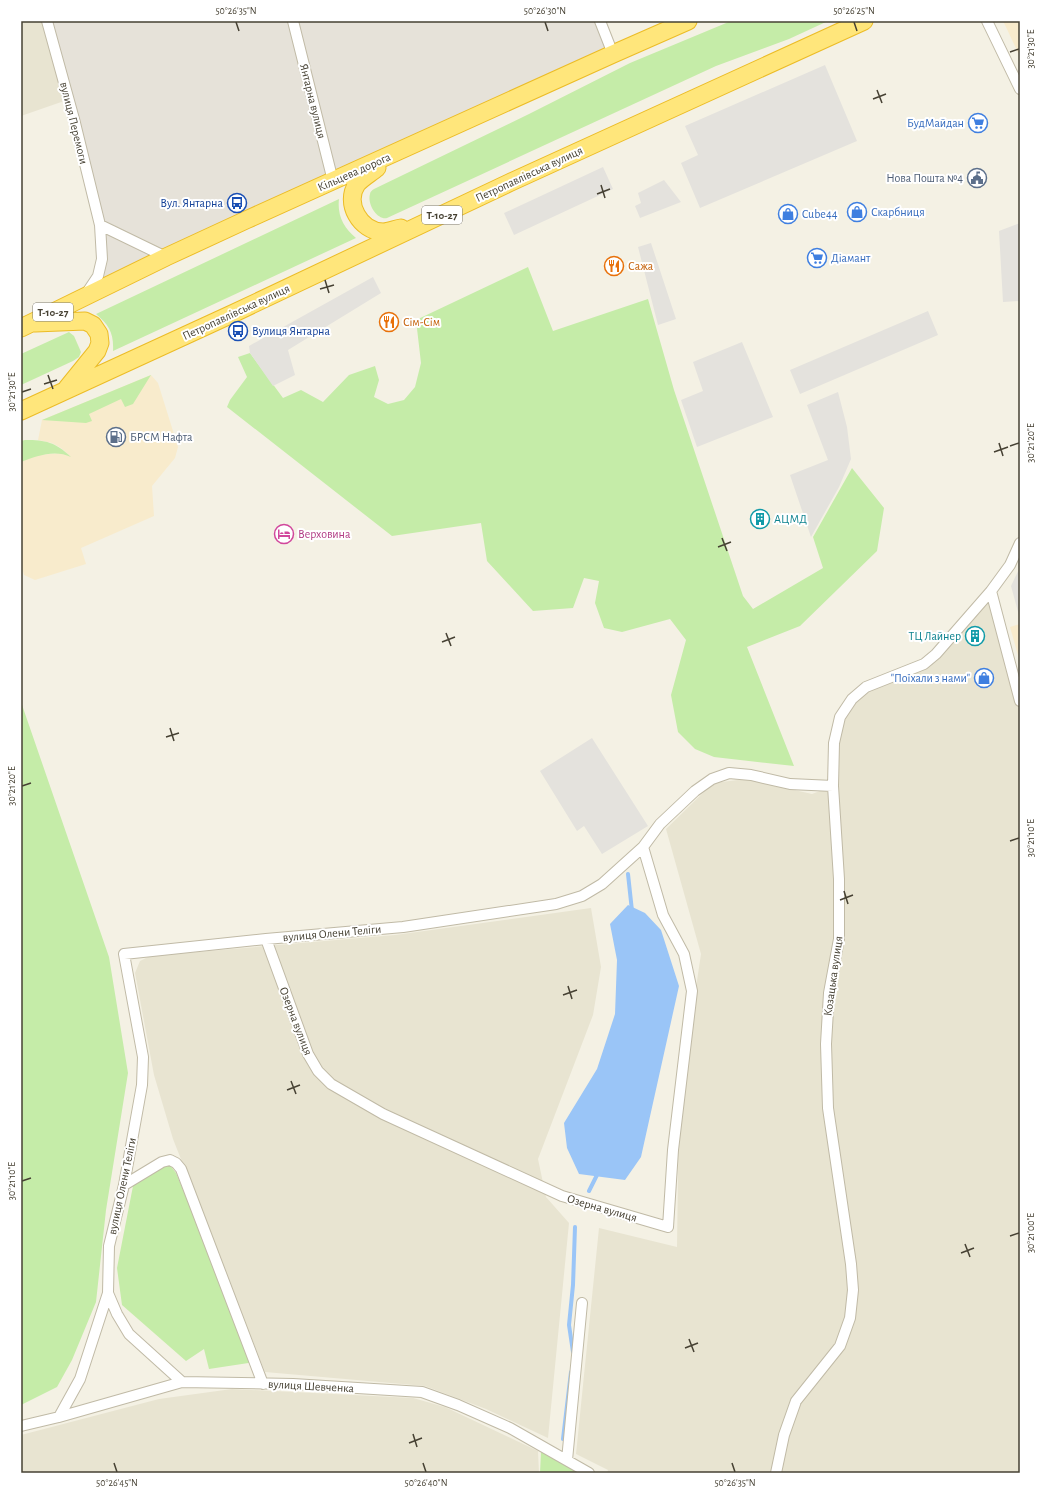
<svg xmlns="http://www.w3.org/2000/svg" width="1041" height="1494" viewBox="0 0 1041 1494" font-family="'Alegreya Sans',sans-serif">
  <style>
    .residential { fill: #e8e4d1 }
    .commercial { fill: #f8ebcc }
    .industrial { fill: #e6e2d9 }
    .green { fill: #c5eca8 }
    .parking { fill: #e4e2dd }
    .water { fill: #9ac5f7 }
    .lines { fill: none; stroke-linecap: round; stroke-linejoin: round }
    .stream { stroke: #9ac5f7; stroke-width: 4 }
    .minor-casing { stroke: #c0baa6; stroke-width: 12 }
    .trunk-casing { stroke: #ecbc26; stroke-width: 19 }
    .minor { stroke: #fff; stroke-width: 10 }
    .trunk { stroke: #ffe67b; stroke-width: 17 }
    .ticks { fill: none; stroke: #464133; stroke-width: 1.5 }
    .labels { text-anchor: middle; stroke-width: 4; stroke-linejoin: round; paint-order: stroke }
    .shield { fill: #fff; stroke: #7e7a70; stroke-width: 1 }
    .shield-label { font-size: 11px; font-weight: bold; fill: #464133 }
    .street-label { font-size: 12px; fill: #464133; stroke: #fff }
    .shop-label { font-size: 12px; fill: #366cbe; stroke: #fff; text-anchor: start }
    .service-label { font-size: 12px; fill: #4e5e75; stroke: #fff; text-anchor: end }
    .transit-label { font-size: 12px; fill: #164399; stroke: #fff; text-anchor: end }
    .food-label { font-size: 12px; fill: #c56008; stroke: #fff; text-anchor: start }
    .culture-label { font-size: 12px; fill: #0d838f; stroke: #fff; text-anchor: start }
    .hotel-label { font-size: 12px; fill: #b23c85; stroke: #fff; text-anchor: start }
    .neatline { fill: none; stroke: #464133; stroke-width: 1.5 }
    .ticks-label { font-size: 10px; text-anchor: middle; fill: #464133 }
  </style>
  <rect width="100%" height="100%" fill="#f4f1e4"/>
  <!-- residential -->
  <path class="residential" d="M 21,21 L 44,21 L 67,100 L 21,116 Z
    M 991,591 L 1020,701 L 1020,1473 L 607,1473 L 608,1470 L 576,1454 L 599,1228 L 677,1247 L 679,1101 L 701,954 L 666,829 L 713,783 L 746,779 L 812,794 L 833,786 L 834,743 L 852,699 L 924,664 Z
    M 591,908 L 601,967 L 593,1015 L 538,1159 L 546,1197 L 569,1223 L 548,1438 L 486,1409 L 425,1386 L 265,1372 L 173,1139 L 154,1075 L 135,973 L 140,961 L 150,956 L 395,935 Z
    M 232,1389 L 413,1398 L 445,1407 L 538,1451 L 539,1473 L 21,1473 L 21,1435 L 159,1399 Z"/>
  <!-- commercial -->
  <path class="commercial" d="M 1003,21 L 1020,21 L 1020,57 L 1006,27 Z
    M 151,375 L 158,383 L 178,447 L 175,458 L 152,486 L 154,516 L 81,548 L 86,564 L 35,580 L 24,575 L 21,565 L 21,462 L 36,455 L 63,453 L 70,456 L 61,448 L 52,443 L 38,440 L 42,420 Z
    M 1020,624 L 1020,662 L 1010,627 Z"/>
  <!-- industrial -->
  <path class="industrial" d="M 47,21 L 600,21 L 613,54 L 85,296 L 98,276 L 100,225 Z"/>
  <!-- green -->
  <path class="green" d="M 731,21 L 828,21 L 789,39 L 716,66 L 387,218 C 377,220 367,204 370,194 C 370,192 372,190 374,189 L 529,114 L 630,63 Z
    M 339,199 C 337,216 344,228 356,238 L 113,351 C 114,333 109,325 96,314 Z
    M 528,267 L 553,331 L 648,299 L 674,390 L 743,596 L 753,609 L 823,568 L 813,537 L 852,468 L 884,508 L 877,551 L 800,626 L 747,647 L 794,766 L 714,757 L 695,749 L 678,732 L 671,695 L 686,640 L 670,619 L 622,632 L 604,628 L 595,603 L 599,581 L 584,578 L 573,608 L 533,611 L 487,561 L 481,523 L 392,536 L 227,407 L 230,400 L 247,377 L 238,357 L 250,353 L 283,398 L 301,390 L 323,402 L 349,375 L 375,366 L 379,380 L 374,397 L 388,404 L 404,400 L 415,387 L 421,363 L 416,320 Z
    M 69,332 L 74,336 L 81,352 L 79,357 L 73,361 L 21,385 L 21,354 Z
    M 151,375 L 133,404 L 125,407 L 121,399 L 89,414 L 92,421 L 86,423 L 42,420 Z
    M 25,440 C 46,440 55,442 71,457 C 55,449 36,456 21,462 L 21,441 Z
    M 21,702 L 109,957 L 128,1073 L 106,1210 L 96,1302 L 72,1360 L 57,1387 L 21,1405 Z
    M 167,1161 L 176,1173 L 255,1362 L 209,1369 L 204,1349 L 186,1361 L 122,1305 L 117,1268 L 133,1186 Z
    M 541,1452 L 579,1473 L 540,1473 Z"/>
  <!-- parking -->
  <path class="parking" d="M 825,65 L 857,141 L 700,208 L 681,163 L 698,155 L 685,126 Z
    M 603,167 L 613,189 L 514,235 L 504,213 Z
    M 664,180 L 681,202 L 640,218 L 635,206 L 641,203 L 638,193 Z
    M 1020,223 L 1020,301 L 1003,302 L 999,231 Z
    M 651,243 L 676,319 L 658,325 L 638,247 Z
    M 373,277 L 381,293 L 288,350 L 295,375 L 273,386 L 250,353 L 249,346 Z
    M 928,311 L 938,335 L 800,394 L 790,370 Z
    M 742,342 L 773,417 L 697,447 L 681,400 L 703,391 L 693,362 Z
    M 838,392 L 847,427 L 851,459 L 839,487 L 811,537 L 790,475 L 828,460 L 807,405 Z
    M 1020,567 L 1020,619 L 1011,586 Z
    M 592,738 L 648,826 L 602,854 L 584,826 L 577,831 L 540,771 Z"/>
  <!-- water -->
  <path class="water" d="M 628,905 L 645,913 L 661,930 L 679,986 L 641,1157 L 625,1180 L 579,1174 L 567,1148 L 564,1123 L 597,1069 L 615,1014 L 617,960 L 610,924 Z"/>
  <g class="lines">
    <!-- stream -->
    <path class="stream" d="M 628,874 L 632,911
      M 589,1191 L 598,1173
      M 573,1352 L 569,1325 L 573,1285 L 575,1227
      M 563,1439 L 571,1372"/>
    <!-- minor casing -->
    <g class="minor-casing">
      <path id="minor" d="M 47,21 L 74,119 L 100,225 L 102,259 L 98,276 L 86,294
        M 293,21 L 333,181
        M 600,21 L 613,54
        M 987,21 L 1020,89
        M 100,225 L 166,257
        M 991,591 L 1020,701
        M 266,939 L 308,1054 L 318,1071 L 331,1084 L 383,1114 L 562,1196 L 668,1227 L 673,1150 L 692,991 L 684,954 L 663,915 L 643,847
        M 124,1185 L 162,1162 L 170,1160 L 176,1163 L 181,1169 L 263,1384
        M 108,1293 L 117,1314 L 129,1334 L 182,1382
        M 59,1417 L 80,1379 L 108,1293 L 109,1246 L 124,1185 L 142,1085 L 143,1057 L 124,954 L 266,939 L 403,927 L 556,904 L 582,896 L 602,884 L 643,847 L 660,824 L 695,791 L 712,779 L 729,773 L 751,775 L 790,784 L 833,786
        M 21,1426 L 59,1417 L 182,1382 L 293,1384 L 422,1392 L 458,1405 L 510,1428 L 589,1473
        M 567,1460 L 582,1303
        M 776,1473 L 784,1435 L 796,1401 L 840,1346 L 850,1318 L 853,1290 L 851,1264 L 828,1108 L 826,1044 L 829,993 L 839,939 L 839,879 L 833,786 L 834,743 L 840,717 L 852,699 L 866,687 L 924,664 L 936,654 L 991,591 L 1010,565 L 1020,543"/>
    </g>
    <!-- trunk casing -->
    <g class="trunk-casing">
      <path id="trunk" d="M 377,168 C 371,173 362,178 357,184 C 344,203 360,231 383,232 C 388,232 395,229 401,228
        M 35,323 L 85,321 L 93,325 L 99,334 L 100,343 L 97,351 L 67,388
        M 21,328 L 166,257 L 246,220 L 613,54 L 688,21
        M 21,411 L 232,314 L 511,182 L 864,21"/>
    </g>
    <!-- minor -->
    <use href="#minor" class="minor"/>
    <!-- trunk -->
    <use href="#trunk" class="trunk"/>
  </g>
  <!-- ticks -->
  <path class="ticks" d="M 236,22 L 239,31M 545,22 L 548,31M 854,22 L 857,31M 1010,52 L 1019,49M 877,90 L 882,103M 873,99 L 886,94M 601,185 L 605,198M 597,194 L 610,189M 325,280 L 329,293M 320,289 L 334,285M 48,375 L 53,389M 44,384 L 57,380M 22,392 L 31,389M 999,443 L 1003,456M 1010,446 L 1019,443M 994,452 L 1008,447M 722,538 L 727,551M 718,547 L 731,542M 446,633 L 451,646M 442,642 L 455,637M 170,728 L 174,741M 166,737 L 179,733M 22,786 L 31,783M 1010,841 L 1019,838M 844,891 L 848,904M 840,900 L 853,895M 568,986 L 572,999M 563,995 L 577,990M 291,1081 L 296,1094M 287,1090 L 300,1085M 22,1181 L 31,1178M 1010,1236 L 1019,1233M 965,1244 L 970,1257M 961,1253 L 974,1248M 689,1339 L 694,1352M 685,1348 L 698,1343M 413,1434 L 417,1447M 409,1443 L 422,1438M 114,1463 L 117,1472M 423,1463 L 426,1472M 732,1463 L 735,1472"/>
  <!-- icons -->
  <defs>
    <g id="supermarket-ring" transform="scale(1)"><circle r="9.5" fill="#fff" stroke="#3f7fe0" stroke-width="1.5"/><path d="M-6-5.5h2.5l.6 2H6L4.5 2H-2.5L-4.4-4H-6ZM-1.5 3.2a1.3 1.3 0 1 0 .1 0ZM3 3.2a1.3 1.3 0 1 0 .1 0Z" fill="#3f7fe0"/></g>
    <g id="civic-ring" transform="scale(1)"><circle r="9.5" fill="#fff" stroke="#5c6f8a" stroke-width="1.5"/><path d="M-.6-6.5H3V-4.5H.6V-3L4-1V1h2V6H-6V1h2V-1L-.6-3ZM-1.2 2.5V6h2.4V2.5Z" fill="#5c6f8a"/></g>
    <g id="bus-ring" transform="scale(1)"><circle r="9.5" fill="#fff" stroke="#1a4fb4" stroke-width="1.5"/><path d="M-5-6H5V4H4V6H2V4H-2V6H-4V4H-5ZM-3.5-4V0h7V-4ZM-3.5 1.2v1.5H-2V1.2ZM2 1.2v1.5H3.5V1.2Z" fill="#1a4fb4"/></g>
    <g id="shop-ring" transform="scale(1)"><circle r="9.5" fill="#fff" stroke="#3f7fe0" stroke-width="1.5"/><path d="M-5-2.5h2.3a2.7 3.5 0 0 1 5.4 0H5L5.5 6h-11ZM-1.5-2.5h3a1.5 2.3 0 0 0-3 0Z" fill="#3f7fe0"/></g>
    <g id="restaurant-ring" transform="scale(1)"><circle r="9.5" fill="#fff" stroke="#e8710a" stroke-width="1.5"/><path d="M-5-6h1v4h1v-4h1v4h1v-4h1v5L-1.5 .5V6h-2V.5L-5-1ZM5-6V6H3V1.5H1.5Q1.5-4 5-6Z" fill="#e8710a"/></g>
    <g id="fuel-ring" transform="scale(1)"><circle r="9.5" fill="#fff" stroke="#5c6f8a" stroke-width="1.5"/><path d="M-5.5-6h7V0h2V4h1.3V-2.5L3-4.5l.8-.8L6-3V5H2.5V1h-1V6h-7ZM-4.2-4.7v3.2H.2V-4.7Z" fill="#5c6f8a"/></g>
    <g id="building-ring" transform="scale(1)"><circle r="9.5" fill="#fff" stroke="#0f9aa8" stroke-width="1.5"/><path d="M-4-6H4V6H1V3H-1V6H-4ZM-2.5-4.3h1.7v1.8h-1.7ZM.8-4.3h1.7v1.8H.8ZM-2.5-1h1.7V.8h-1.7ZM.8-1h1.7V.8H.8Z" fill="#0f9aa8"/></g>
    <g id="hotel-ring" transform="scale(1)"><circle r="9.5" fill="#fff" stroke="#d1479c" stroke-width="1.5"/><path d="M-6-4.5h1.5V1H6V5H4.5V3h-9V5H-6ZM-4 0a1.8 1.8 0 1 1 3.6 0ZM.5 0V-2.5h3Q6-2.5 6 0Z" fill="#d1479c"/></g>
  </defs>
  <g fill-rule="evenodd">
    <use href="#supermarket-ring" x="978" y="123"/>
    <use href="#civic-ring" x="977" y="178"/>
    <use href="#bus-ring" x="237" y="203"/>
    <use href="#shop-ring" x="857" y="212"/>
    <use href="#shop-ring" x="788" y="214"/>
    <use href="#supermarket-ring" x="817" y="258"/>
    <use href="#restaurant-ring" x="614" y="266"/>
    <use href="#restaurant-ring" x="389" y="322"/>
    <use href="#bus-ring" x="238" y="331"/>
    <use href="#fuel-ring" x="116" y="437"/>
    <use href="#building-ring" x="760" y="519"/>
    <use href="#hotel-ring" x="284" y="534"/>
    <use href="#building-ring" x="975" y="636"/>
    <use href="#shop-ring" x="984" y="678"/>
  </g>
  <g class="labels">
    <!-- shield labels -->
    <g class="shield">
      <rect x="422" y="206" width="40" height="18" rx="3"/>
      <rect x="33" y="303" width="40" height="18" rx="3"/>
    </g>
    <g class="shield-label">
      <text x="442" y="219">Т-10-27</text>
      <text x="53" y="316">Т-10-27</text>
    </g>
    <!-- street labels -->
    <g class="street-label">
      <text transform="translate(313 101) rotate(76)" y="4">Янтарна вулиця</text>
      <text transform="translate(74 123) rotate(76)" y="4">вулиця Перемоги</text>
      <text transform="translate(354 172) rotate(-24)" y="4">Кільцева дорога</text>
      <text transform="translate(529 174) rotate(-25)" y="4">Петропавлівська вулиця</text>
      <text transform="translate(236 312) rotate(-25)" y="4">Петропавлівська вулиця</text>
      <text transform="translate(332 933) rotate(-5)" y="4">вулиця Олени Теліги</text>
      <text transform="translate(833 976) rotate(-82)" y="4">Козацька вулиця</text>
      <text transform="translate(296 1021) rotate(69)" y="4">Озерна вулиця</text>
      <text transform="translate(122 1186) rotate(-78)" y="4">вулиця Олени Теліги</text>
      <text transform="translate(602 1208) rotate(16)" y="4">Озерна вулиця</text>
      <text transform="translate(311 1386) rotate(3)" y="4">вулиця Шевченка</text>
    </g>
    <!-- shop labels -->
    <g class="shop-label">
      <text x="964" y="127" text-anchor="end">БудМайдан</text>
      <text x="871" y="216">Скарбниця</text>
      <text x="802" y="218">Cube44</text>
      <text x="831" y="262">Діамант</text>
      <text x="970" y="682" text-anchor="end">"Поїхали з нами"</text>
    </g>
    <!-- service labels -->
    <g class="service-label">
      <text x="963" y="182">Нова Пошта №4</text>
      <text x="130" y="441" text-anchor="start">БРСМ Нафта</text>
    </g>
    <!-- transit labels -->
    <g class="transit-label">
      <text x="223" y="207">Вул. Янтарна</text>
      <text x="252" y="335" text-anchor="start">Вулиця Янтарна</text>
    </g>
    <!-- food labels -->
    <g class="food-label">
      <text x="628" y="270">Сажа</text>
      <text x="403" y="326">Сім-Сім</text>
    </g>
    <!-- culture labels -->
    <g class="culture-label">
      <text x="774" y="523">АЦМД</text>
      <text x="961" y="640" text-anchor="end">ТЦ Лайнер</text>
    </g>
    <!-- hotel labels -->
    <g class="hotel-label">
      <text x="298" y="538">Верховина</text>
    </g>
  </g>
  <!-- border -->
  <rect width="1041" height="1494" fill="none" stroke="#ffffff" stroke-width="44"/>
  <rect x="22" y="22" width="997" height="1450" class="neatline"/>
  <g class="ticks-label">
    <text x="236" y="14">50°26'35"N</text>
    <text x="545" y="14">50°26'30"N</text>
    <text x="854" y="14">50°26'25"N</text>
    <text transform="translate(1030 49) rotate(-90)" y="4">30°21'30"E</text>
    <text transform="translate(11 392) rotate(-90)" y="4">30°21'30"E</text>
    <text transform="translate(1030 443) rotate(-90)" y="4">30°21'20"E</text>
    <text transform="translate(11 786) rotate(-90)" y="4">30°21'20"E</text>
    <text transform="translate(1030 838) rotate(-90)" y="4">30°21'10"E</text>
    <text transform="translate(11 1181) rotate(-90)" y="4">30°21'10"E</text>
    <text transform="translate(1030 1233) rotate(-90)" y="4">30°21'00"E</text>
    <text x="117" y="1486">50°26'45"N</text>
    <text x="426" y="1486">50°26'40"N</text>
    <text x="735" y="1486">50°26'35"N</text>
  </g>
</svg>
